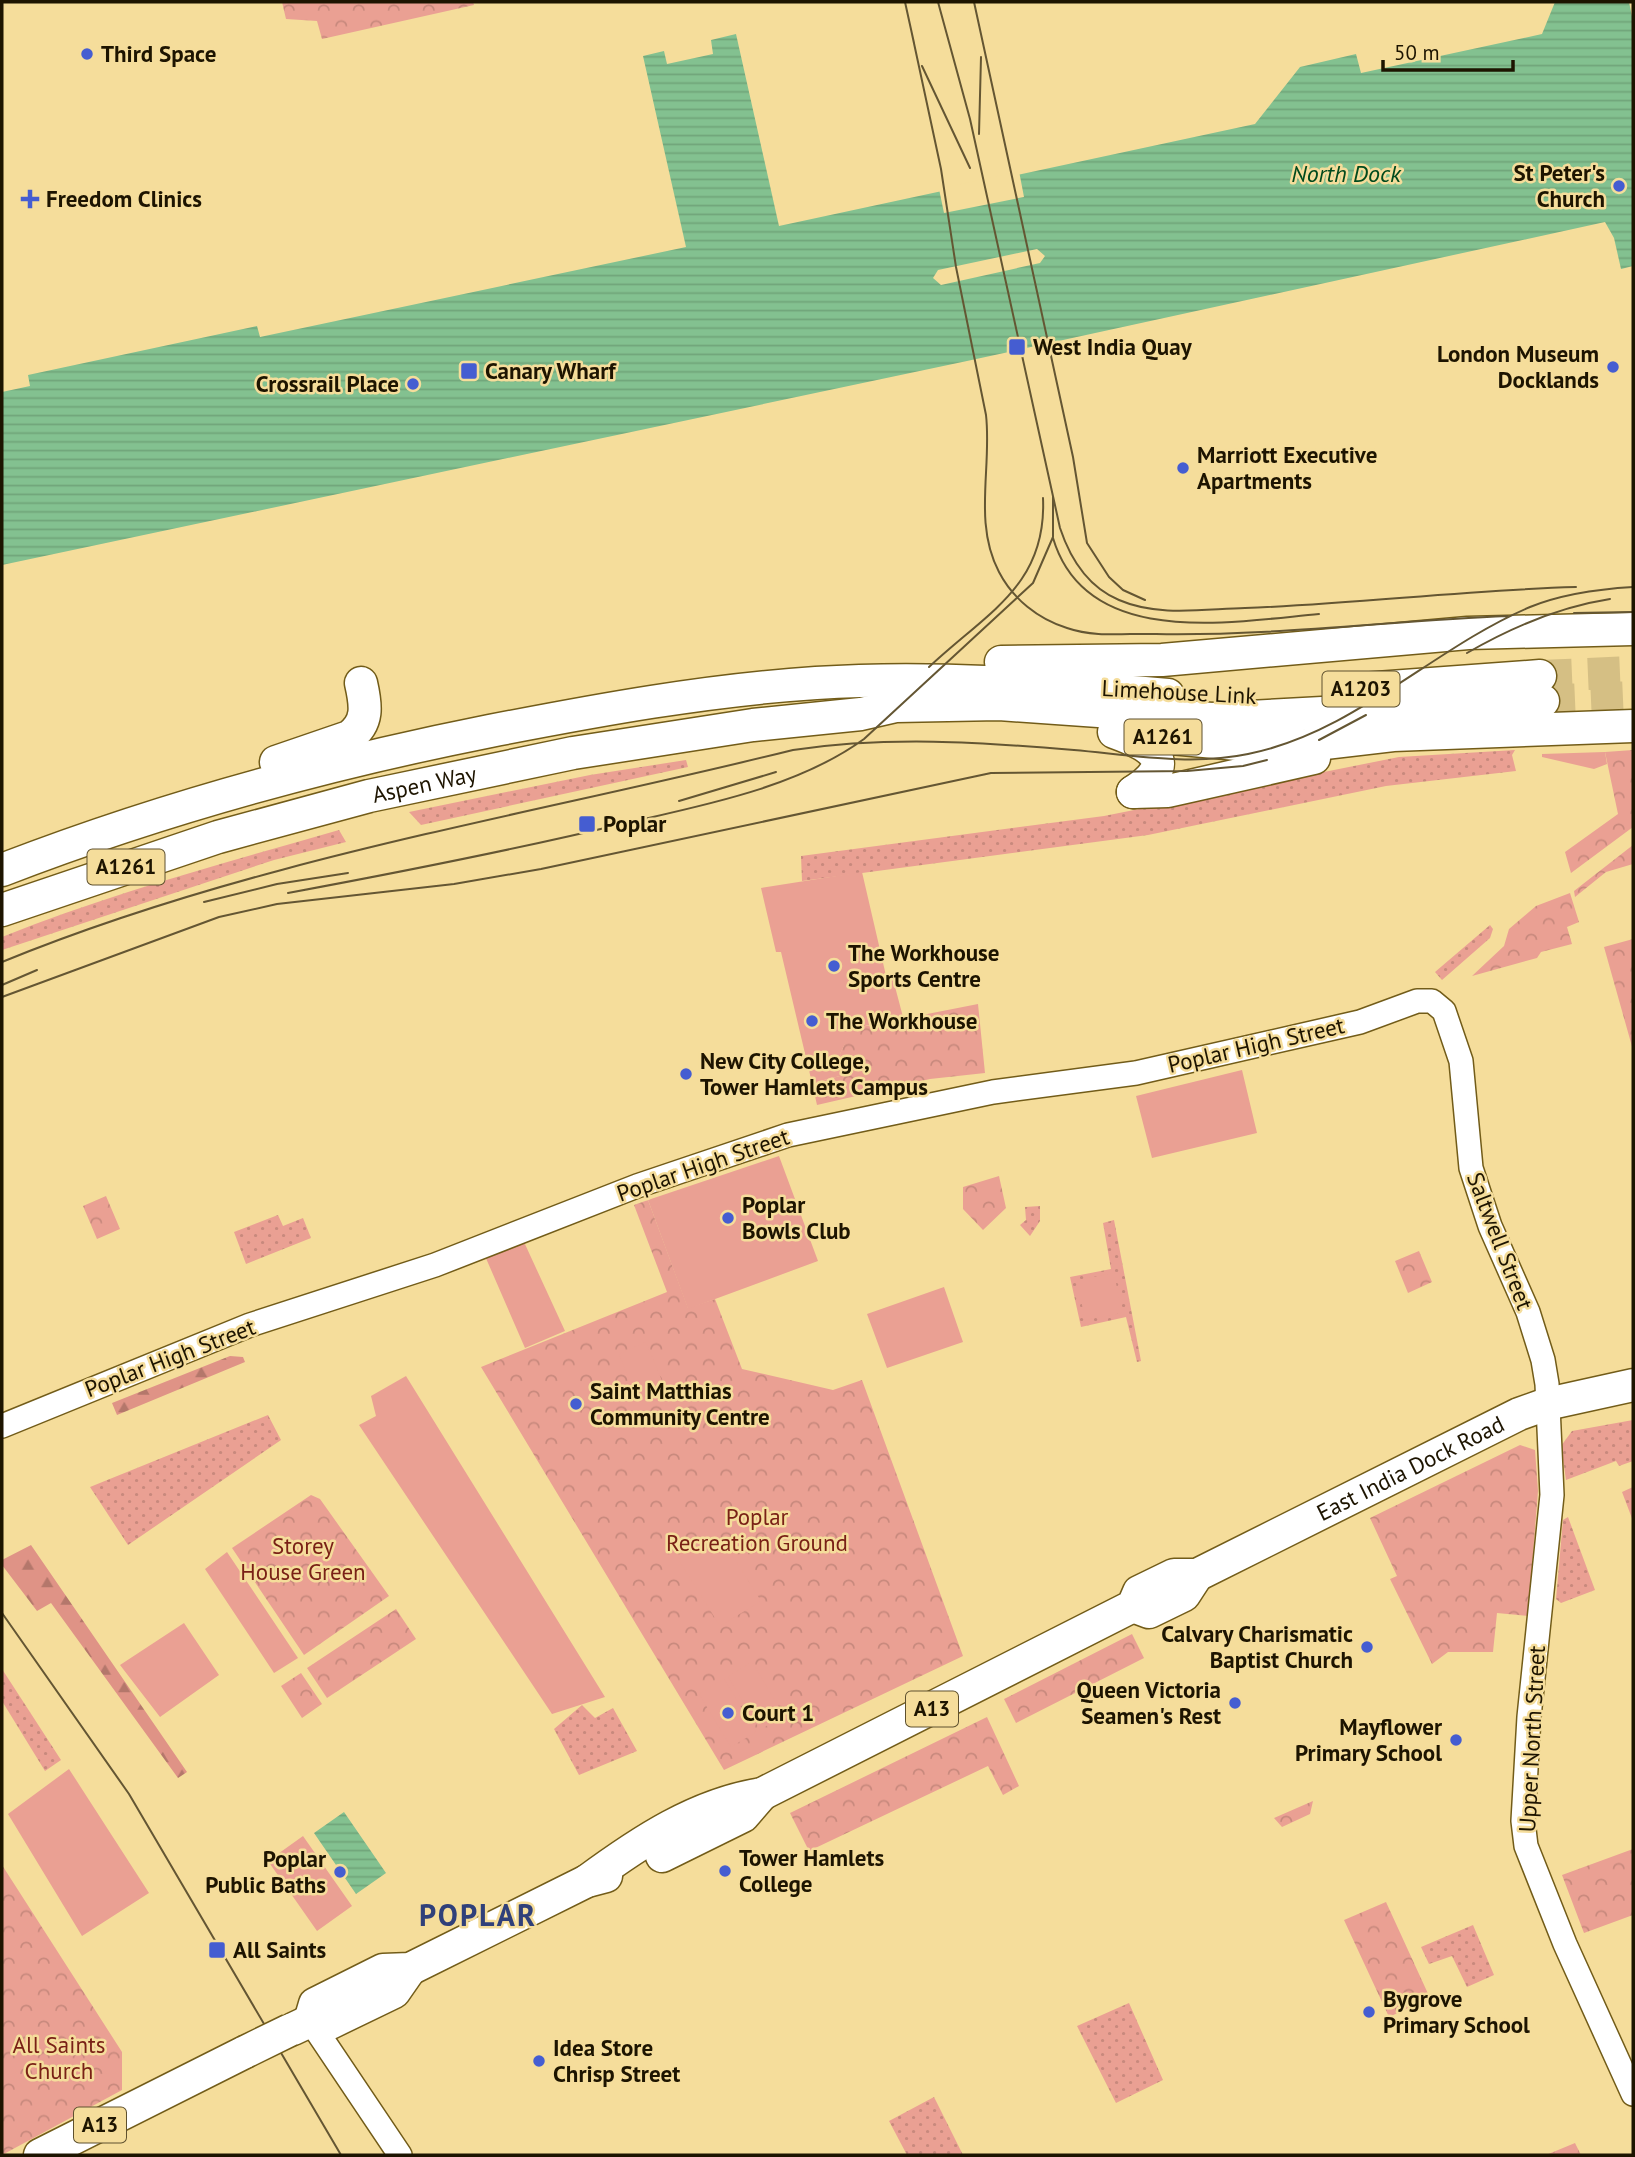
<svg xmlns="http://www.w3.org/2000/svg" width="1635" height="2157" viewBox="0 0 1635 2157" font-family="'PT Sans',sans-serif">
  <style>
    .grass { fill: url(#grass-dots) }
    .forest { fill: url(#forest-firs) }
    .park { fill: url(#park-crowns) }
    .garden { fill: #eaa093 }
    .water { fill: url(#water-rules) }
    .pier { fill: #f5dd9b }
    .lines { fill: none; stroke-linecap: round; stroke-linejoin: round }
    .trunk-tunnel { stroke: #d5bf84; stroke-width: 32; stroke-dasharray: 32 16; stroke-linecap: butt }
    .tertiary-casing { stroke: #725c19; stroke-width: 26 }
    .trunk-casing { stroke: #725c19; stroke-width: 35 }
    .tertiary { stroke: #fff; stroke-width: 23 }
    .trunk { stroke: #fff; stroke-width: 32 }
    .tram { stroke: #645633; stroke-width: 2 }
    .trunk-bridge-casing { stroke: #725c19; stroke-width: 35; stroke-linecap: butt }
    .trunk-bridge { stroke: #fff; stroke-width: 32 }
    .poi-dot { fill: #455dd1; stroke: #f5dd9b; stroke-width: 2.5 }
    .labels { text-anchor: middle; stroke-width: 5; stroke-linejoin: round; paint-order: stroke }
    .shield { fill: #f5dd9b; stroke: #5e502e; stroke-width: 2 }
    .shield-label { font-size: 21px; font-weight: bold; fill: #1d1400 }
    .poi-label { font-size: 23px; font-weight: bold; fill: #1d1400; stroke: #f5dd9b; text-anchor: start }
    .street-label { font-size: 23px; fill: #1d1400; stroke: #f5dd9b }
    .park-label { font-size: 23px; fill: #792016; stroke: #f5dd9b }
    .water-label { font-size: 24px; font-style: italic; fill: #004a1d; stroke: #f5dd9b }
    .district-label { font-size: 30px; font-weight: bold; letter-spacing: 2px; fill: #30407a; stroke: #f5dd9b }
  </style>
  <defs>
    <pattern id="grass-dots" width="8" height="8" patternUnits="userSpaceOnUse" patternTransform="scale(1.75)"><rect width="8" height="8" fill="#eaa093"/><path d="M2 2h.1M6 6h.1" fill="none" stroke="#c8897d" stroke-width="1.8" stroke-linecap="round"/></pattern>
    <pattern id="forest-firs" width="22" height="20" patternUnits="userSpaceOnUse" patternTransform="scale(1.75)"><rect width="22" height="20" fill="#df9386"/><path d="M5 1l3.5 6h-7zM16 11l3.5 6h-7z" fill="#b4776b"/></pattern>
    <pattern id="park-crowns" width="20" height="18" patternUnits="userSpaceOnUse" patternTransform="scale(1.75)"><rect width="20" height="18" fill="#eaa093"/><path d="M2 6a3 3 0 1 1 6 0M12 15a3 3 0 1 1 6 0" fill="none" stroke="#c8897d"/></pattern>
    <pattern id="water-rules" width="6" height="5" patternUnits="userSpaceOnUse" patternTransform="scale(1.75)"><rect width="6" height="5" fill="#83c190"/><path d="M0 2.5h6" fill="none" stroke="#71a57a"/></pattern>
  </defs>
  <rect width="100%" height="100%" fill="#f5dd9b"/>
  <!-- grass -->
  <path class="grass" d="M 1515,750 L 1512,755 L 1516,771 L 1386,786 L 1148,835 L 802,881 L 801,856 L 1104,816 L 1399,757 Z
    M 686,760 L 688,767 L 421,825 L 409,812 L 590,775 Z
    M 339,830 L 346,842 L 274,860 L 2,950 L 2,937 C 112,893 225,863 339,830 Z
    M 1490,925 L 1493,929 L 1490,938 L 1442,980 L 1435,972 Z
    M 1040,1206 L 1040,1221 L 1030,1236 L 1020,1225 L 1026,1220 L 1025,1207 Z
    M 278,1215 L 283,1226 L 303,1218 L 311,1238 L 246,1264 L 234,1232 Z
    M 1114,1220 L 1141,1361 L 1137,1362 L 1126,1317 L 1081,1327 L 1070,1277 L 1111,1269 L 1103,1223 Z
    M 268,1415 L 281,1440 L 128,1545 L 90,1487 Z
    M 1633,1420 L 1633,1461 L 1619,1466 L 1616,1461 L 1566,1480 L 1561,1446 L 1572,1431 Z
    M 1633,1487 L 1633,1521 L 1622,1492 Z
    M 1568,1517 L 1595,1590 L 1561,1603 L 1556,1599 L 1563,1520 Z
    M 2,1669 L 61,1760 L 45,1771 L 2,1701 Z
    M 582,1705 L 595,1718 L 613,1708 L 637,1751 L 579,1775 L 554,1729 Z
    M 1473,1925 L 1494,1975 L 1467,1987 L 1452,1956 L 1429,1964 L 1421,1947 Z
    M 1129,2003 L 1163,2080 L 1116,2103 L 1077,2026 Z
    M 934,2097 L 963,2155 L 907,2155 L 889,2121 Z"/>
  <!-- forest -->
  <path class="forest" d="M 230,1356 L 243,1357 L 245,1362 L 117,1415 L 112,1403 Z
    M 31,1545 L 187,1772 L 178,1778 L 51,1603 L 37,1611 L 2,1565 L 2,1560 Z"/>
  <!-- park -->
  <path class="park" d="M 282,2 L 473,2 L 474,5 L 322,39 L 317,21 L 286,19 Z
    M 1633,750 L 1633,827 L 1571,873 L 1565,852 L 1618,814 L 1605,752 Z
    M 1633,845 L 1633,864 L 1606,872 L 1575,897 L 1574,891 Z
    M 1570,893 L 1579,922 L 1567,927 L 1572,944 L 1541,952 L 1537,958 L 1472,976 L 1504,946 L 1509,929 L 1536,906 Z
    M 1633,939 L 1633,1050 L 1604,947 Z
    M 978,1004 L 985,1073 L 930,1079 L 817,1105 L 812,1083 L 844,1075 L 840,1054 L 851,1029 Z
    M 999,1176 L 1006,1208 L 983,1230 L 963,1209 L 963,1187 Z
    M 106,1196 L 120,1229 L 97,1239 L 83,1206 Z
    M 648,1200 L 688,1308 L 715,1299 L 742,1369 L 833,1390 L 862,1380 L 963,1656 L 724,1770 L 481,1367 L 667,1292 L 634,1205 Z
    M 1419,1251 L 1432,1282 L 1408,1293 L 1395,1261 Z
    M 1520,1445 L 1535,1450 L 1538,1491 L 1528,1616 L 1497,1613 L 1493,1652 L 1448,1652 L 1432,1664 L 1390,1579 L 1397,1576 L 1370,1518 Z
    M 311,1495 L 320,1499 L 389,1596 L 304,1655 L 232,1548 Z
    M 396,1609 L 416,1639 L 327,1698 L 307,1668 Z
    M 1132,1634 L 1144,1658 L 1016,1723 L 1004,1699 Z
    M 301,1673 L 322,1704 L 302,1718 L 281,1686 Z
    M 987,1717 L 1019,1786 L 1003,1795 L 988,1766 L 809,1851 L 790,1813 Z
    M 1313,1801 L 1310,1814 L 1282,1827 L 1274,1818 Z
    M 1633,1849 L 1633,1915 L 1584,1933 L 1562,1875 Z
    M 2,1865 L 122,2052 L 122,2090 L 2,2155 Z
    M 1386,1902 L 1430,1998 L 1389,2017 L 1344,1920 Z
    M 1575,2143 L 1581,2155 L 1546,2155 Z"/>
  <!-- garden -->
  <path class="garden" d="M 1605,752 L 1607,764 L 1594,769 L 1542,757 L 1542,754 Z
    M 862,872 L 887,980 L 893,979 L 903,1017 L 852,1029 L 840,1054 L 844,1075 L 812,1083 L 781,952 L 776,952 L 761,888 Z
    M 1242,1070 L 1257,1133 L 1152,1158 L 1136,1096 Z
    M 779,1156 L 818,1261 L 688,1309 L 648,1200 Z
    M 524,1242 L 565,1331 L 525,1348 L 485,1256 Z
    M 1114,1273 L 1122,1313 L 1085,1320 L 1077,1280 Z
    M 944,1287 L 963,1342 L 887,1368 L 867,1314 Z
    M 646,1342 L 665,1388 L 637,1400 L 619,1354 Z
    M 406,1376 L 605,1697 L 552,1714 L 359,1425 L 376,1416 L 371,1396 Z
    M 719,1534 L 761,1601 L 720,1626 L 678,1559 Z
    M 227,1552 L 298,1658 L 274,1673 L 205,1569 Z
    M 184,1623 L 219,1675 L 160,1717 L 120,1665 Z
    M 752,1662 L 784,1715 L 760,1730 L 728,1677 Z
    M 724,1679 L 756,1732 L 731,1747 L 699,1694 Z
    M 69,1769 L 149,1893 L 82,1936 L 8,1814 Z
    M 303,1836 L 352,1906 L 317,1931 L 268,1861 Z"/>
  <!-- water -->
  <path class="water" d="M 1555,2 L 1629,2 L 1633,21 L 1633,266 L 1621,269 L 1614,238 L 1605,222 L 967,361 L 2,565 L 2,392 L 30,386 L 28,375 L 257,326 L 260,337 L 686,247 L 643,56 L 664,51 L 667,64 L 713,54 L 711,40 L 736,34 L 779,226 L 1255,124 L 1300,67 L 1356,54 L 1361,73 L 1542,34 Z
    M 344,1812 L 386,1873 L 356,1894 L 314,1833 Z"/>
  <!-- pier -->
  <path class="pier" d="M 1019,171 L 1024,197 L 944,213 L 939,189 Z
    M 1037,249 L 1045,256 L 1040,263 L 941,285 L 933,278 L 938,270 Z"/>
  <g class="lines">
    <!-- trunk-tunnel -->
    <path class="trunk-tunnel" d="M 1540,676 L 1633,672
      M 1543,701 L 1633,697"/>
    <!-- tertiary casing -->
    <g class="tertiary-casing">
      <path id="tertiary" d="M 2,1426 L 250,1325 L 435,1265 L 637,1186 L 788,1135 L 993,1092 L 1136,1073 L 1360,1022 L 1417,1001 L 1432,1001 L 1444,1011 L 1461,1061 L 1471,1168 L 1490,1226 L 1528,1312 L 1543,1360 L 1547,1384 L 1552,1495 L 1529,1717 L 1523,1821 L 1526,1846 L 1565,1944 L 1633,2094
        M 310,2021 L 400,2155"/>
    </g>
    <!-- trunk casing -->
    <g class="trunk-casing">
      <g id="trunk">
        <path d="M 1001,662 L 1162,660 L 1468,633 L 1633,629"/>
        <path d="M 1363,689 L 1540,676"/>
        <path d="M 1114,732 C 1152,746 1180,762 1133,792"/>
        <path d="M 1160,737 L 1248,745 L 1299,746 L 1393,735 L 1633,726"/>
        <path d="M 276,762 L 349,737 C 369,723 366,705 361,683"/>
        <path d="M 1133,792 L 1168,791 L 1314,758"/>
        <path d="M 2,870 C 160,809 324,764 490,731 C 598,710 707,690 816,683 C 934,675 1051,685 1168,695"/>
        <path id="s1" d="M 2,910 L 218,837 L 369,796 L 573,753 L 753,725 L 861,714 L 896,706 L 999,704 L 1212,719 L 1543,701"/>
        <path d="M 1133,1606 L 1149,1612 L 1184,1595 L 1197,1575"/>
        <path d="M 662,1856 L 743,1816 L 762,1794"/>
        <path id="s2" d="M 587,1881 C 640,1842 697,1804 762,1794 L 1133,1606 L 1139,1592 L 1174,1575 L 1197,1575 L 1519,1414 L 1547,1404 L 1633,1385"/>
        <path d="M 310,2021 L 315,2004 L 383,1970 L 410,1969 L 587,1881 L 606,1876"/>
        <path d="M 293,2029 L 310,2021 L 330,2023 L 394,1992 L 410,1969"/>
        <path d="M 40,2155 L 245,2052"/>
      </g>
    </g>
    <!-- tertiary -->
    <use href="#tertiary" class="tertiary"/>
    <!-- trunk -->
    <use href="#trunk" class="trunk"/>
    <!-- tram -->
    <path class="tram" d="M 905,2 L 914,43
      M 938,2 L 970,119 L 1060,528 C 1070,558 1088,587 1119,600 C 1158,617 1204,609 1245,608 C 1356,604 1465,590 1576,587
      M 974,2 L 1073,457 L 1087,543 L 1109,577 L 1123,590 L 1145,600
      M 912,34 L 941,169 L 956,267 L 986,415 C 992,467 973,523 999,572 C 1013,599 1038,619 1067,628 C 1096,638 1126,633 1156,634 C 1274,636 1390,621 1507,616
      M 922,66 L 970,168
      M 979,134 L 981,57
      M 1053,538 C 1086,649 1230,622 1319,614
      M 1574,613 L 1633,612
      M 1467,653 C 1512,627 1558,607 1610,599
      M 929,667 C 986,613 1047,586 1043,498
      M 1319,740 L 1366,715
      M 679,801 L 776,772
      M 288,893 C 401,872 514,850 626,823 C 705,805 798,787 864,739 L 1033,583 L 1053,537 L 1053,496
      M 204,902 L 277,884 L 348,873
      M 2,962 C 256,858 528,816 793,750 C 888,736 979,742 1074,750 C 1131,755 1191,766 1248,754 C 1354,733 1433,648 1530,607 C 1562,594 1599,589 1633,587
      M 2,985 L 37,970
      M 2,997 L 219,917 L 277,904 L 454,884 L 541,869 L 991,773 L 1187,771 L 1243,766 L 1267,760
      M 2,1613 L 129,1794 L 341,2155"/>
    <!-- trunk-bridge casing -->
    <g class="trunk-bridge-casing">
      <path id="trunk-bridge" d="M 245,2052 L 290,2030"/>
    </g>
    <!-- trunk-bridge -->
    <use href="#trunk-bridge" class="trunk-bridge"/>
  </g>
  <!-- markers -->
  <g class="poi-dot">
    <circle cx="87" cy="54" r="7"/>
    <circle cx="1619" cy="186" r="7"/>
    <path d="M26.5 188.5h7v7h7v7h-7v7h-7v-7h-7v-7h7z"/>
    <rect x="1008" y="338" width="18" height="18" rx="3.5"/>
    <circle cx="1613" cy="367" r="7"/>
    <rect x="460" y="362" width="18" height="18" rx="3.5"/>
    <circle cx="413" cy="384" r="7"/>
    <circle cx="1183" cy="468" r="7"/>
    <rect x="578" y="815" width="18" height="18" rx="3.5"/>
    <circle cx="834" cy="966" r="7"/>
    <circle cx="812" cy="1021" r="7"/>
    <circle cx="686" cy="1074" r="7"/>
    <circle cx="728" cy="1218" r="7"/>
    <circle cx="576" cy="1404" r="7"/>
    <circle cx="1367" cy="1647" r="7"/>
    <circle cx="1235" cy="1703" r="7"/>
    <circle cx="728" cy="1713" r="7"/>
    <circle cx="1456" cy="1740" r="7"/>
    <circle cx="725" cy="1871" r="7"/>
    <circle cx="340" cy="1872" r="7"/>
    <rect x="208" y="1941" width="18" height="18" rx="3.5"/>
    <circle cx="1369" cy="2012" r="7"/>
    <circle cx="539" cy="2061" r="7"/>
  </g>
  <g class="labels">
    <!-- shield labels -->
    <g class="shield">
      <rect x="1322.5" y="671.5" width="77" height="35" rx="5"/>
      <rect x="1124.5" y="719.5" width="77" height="35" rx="5"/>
      <rect x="87.5" y="849.5" width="77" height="35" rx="5"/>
      <rect x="906" y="1691.5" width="52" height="35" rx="5"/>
      <rect x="74" y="2107.5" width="52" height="35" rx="5"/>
    </g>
    <g class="shield-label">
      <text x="1361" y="696">A1203</text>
      <text x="1163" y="744">A1261</text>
      <text x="126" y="874">A1261</text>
      <text x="932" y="1716">A13</text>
      <text x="100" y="2132">A13</text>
    </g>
    <!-- poi labels -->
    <g class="poi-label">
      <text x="101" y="62">Third Space</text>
      <text x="1605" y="181" text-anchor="end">St Peter's<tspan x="1605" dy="26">Church</tspan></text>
      <text x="46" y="207">Freedom Clinics</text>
      <text x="1033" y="355">West India Quay</text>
      <text x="1599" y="362" text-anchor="end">London Museum<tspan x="1599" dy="26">Docklands</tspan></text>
      <text x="485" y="379">Canary Wharf</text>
      <text x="399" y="392" text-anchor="end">Crossrail Place</text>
      <text x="1197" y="463">Marriott Executive<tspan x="1197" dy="26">Apartments</tspan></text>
      <text x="603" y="832">Poplar</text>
      <text x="848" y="961">The Workhouse<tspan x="848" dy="26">Sports Centre</tspan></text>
      <text x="826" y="1029">The Workhouse</text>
      <text x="700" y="1069">New City College,<tspan x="700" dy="26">Tower Hamlets Campus</tspan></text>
      <text x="742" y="1213">Poplar<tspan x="742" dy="26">Bowls Club</tspan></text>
      <text x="590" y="1399">Saint Matthias<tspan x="590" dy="26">Community Centre</tspan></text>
      <text x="1353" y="1642" text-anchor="end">Calvary Charismatic<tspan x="1353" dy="26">Baptist Church</tspan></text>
      <text x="1221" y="1698" text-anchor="end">Queen Victoria<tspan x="1221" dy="26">Seamen's Rest</tspan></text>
      <text x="742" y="1721">Court 1</text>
      <text x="1442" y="1735" text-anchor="end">Mayflower<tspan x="1442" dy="26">Primary School</tspan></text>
      <text x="739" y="1866">Tower Hamlets<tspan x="739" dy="26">College</tspan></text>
      <text x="326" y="1867" text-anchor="end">Poplar<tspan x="326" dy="26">Public Baths</tspan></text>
      <text x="233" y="1958">All Saints</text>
      <text x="1383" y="2007">Bygrove<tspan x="1383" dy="26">Primary School</tspan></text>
      <text x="553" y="2056">Idea Store<tspan x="553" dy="26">Chrisp Street</tspan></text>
    </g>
    <!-- street labels -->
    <g class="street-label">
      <text transform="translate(1179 692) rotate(3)" y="8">Limehouse Link</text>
      <text dy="8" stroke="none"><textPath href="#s1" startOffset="441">Aspen Way</textPath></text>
      <text transform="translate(1256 1045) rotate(-13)" y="8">Poplar High Street</text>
      <text transform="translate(703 1165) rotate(-19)" y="8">Poplar High Street</text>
      <text transform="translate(1500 1241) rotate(69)" y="8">Saltwell Street</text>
      <text transform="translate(170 1358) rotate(-21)" y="8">Poplar High Street</text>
      <text dy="8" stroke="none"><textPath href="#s2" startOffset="929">East India Dock Road</textPath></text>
      <text transform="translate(1532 1739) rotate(-87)" y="8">Upper North Street</text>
    </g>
    <!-- park labels -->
    <g class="park-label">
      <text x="757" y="1525">Poplar<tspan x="757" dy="26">Recreation Ground</tspan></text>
      <text x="303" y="1554">Storey<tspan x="303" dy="26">House Green</tspan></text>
      <text x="59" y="2053">All Saints<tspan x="59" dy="26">Church</tspan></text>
    </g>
    <!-- water labels -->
    <g class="water-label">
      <text x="1346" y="182">North Dock</text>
    </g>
    <!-- district labels -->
    <g class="district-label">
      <text x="478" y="1926">POPLAR</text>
    </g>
  </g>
  <!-- border -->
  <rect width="1635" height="2157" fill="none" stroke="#1d1400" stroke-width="7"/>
  <!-- scale -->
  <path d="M1383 60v10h130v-10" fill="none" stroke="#1d1400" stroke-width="3.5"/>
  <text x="1394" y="60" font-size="21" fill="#1d1400" stroke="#f5dd9b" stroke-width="5" paint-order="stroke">50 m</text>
</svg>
